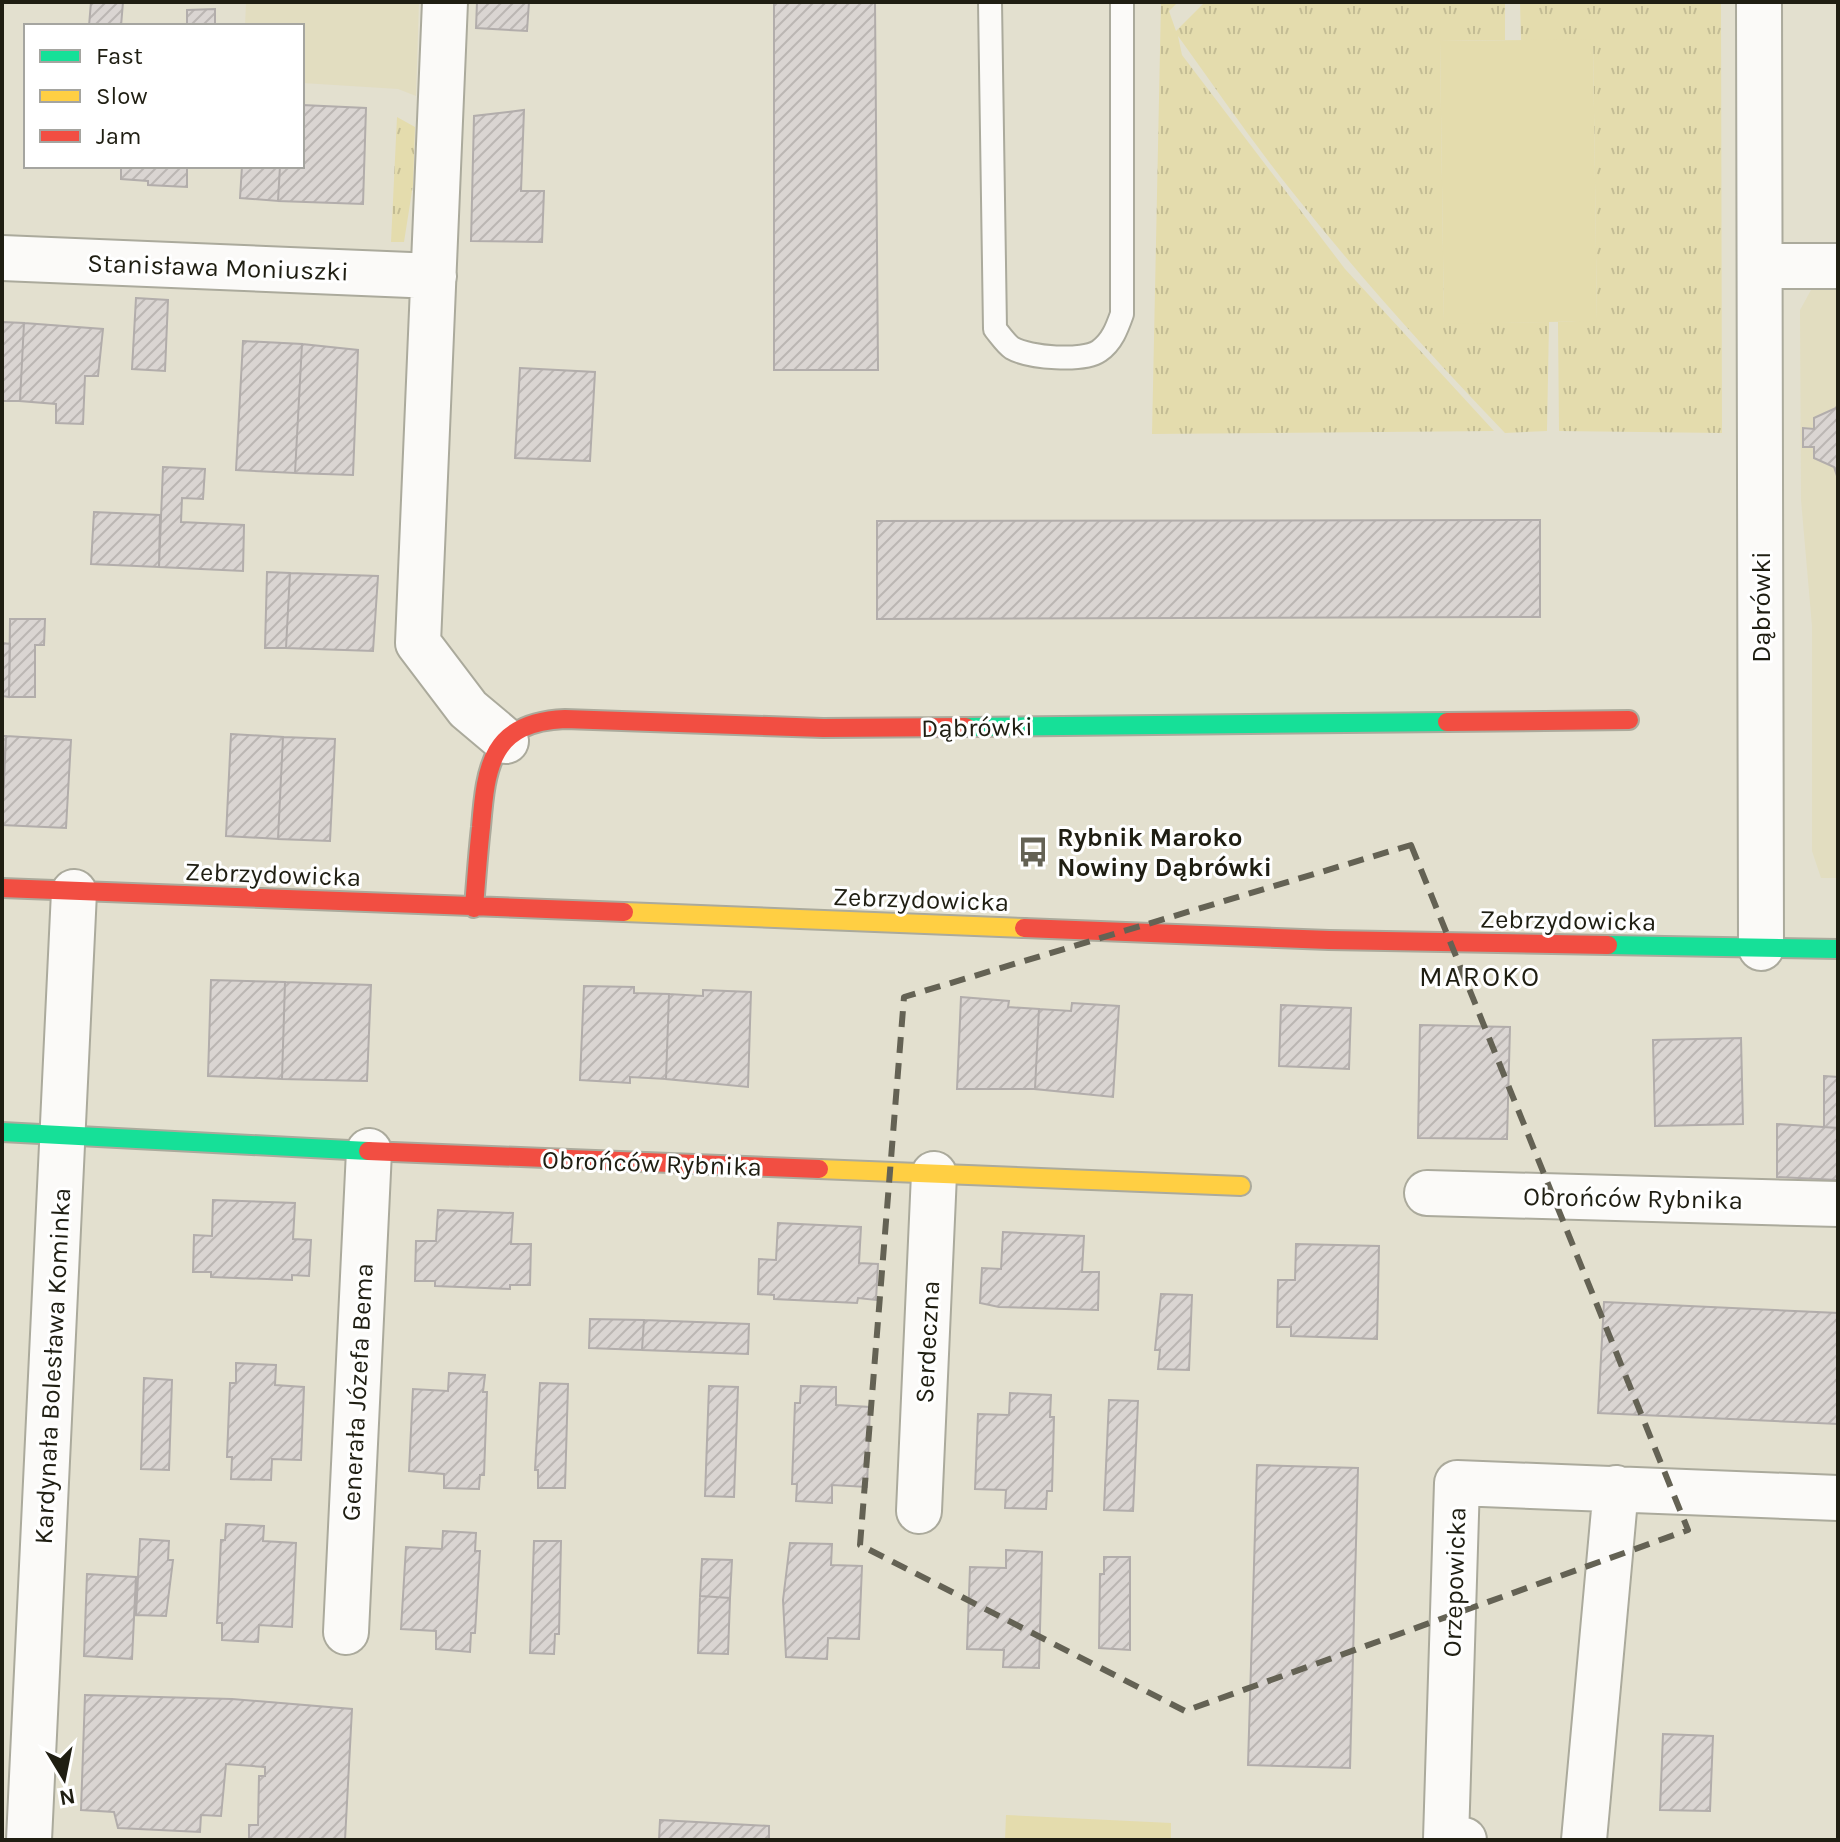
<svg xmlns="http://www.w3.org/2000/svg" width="1840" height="1842" viewBox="0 0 1840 1842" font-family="Karla,sans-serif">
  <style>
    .built { fill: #e2ddc0 }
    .grass { fill: url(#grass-tufts) }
    .pitch { fill: #e4dcad }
    .building { fill: url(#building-hatch); stroke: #b2adab; stroke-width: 2 }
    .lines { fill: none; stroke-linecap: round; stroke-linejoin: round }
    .lane-casing { stroke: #abaa9c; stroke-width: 26 }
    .street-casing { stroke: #abaa9c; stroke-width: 48 }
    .fast-casing { stroke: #abaa9c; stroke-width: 22 }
    .slow-casing { stroke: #abaa9c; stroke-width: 22 }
    .jam-casing { stroke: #abaa9c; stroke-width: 22 }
    .lane { stroke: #fbfaf8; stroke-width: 22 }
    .street { stroke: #fbfaf8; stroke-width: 44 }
    .fast { stroke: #16e098; stroke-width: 18 }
    .slow { stroke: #ffcf43; stroke-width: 18 }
    .jam { stroke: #f24e42; stroke-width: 18 }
    .marked { fill: none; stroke: #646254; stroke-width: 6; stroke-dasharray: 16 10; stroke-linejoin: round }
    .labels { text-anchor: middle; stroke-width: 6; stroke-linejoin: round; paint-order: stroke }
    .street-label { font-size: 26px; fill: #1f1e12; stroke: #fff }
    .poi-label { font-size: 26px; font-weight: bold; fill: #1f1e12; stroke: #fff; text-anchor: start }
    .neighbourhood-label { font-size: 28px; letter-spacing: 2px; fill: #1f1e12; stroke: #fff }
  </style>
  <defs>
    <pattern id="grass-tufts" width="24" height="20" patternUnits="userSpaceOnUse" patternTransform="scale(2)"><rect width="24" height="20" fill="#e4dcad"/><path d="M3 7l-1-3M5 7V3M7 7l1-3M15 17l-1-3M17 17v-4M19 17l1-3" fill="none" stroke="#c3bc94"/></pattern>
    <pattern id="building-hatch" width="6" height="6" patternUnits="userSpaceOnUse" patternTransform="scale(2)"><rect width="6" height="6" fill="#dad5d2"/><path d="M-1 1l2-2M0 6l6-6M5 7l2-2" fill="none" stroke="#bbb6b3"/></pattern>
  </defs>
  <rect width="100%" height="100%" fill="#e3e0cf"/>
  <!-- built -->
  <path class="built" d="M 246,2 L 419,2 L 416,96 L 398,89 L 302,83 L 302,26 L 245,26 Z
    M 1816,281 L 1838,281 L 1838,878 L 1821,878 L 1812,851 L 1812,626 L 1801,500 L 1800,310 Z"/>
  <!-- grass -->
  <path class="grass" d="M 1161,2 L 1178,2 L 1169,11 L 1176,31 L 1205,2 L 1505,2 L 1505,40 L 1440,41 L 1444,323 L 1549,322 L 1547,431 L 1505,433 C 1431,356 1360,277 1294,194 C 1253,143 1216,89 1178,36 L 1182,55 L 1345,269 L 1494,431 L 1152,434 Z
    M 1520,2 L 1721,2 L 1722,433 L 1559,431 L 1558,322 L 1597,320 L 1593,40 L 1521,40 Z
    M 397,117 L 415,127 L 413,185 L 404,242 L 391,242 Z"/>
  <!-- pitch -->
  <path class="pitch" d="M 1593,39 L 1597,321 L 1444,324 L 1440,41 Z
    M 1006,1815 L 1171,1823 L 1171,1840 L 1005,1840 Z"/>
  <!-- building -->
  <path class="building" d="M 91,2 L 123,2 L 121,26 L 89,26 Z
    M 477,2 L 529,2 L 527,31 L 476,28 Z
    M 774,2 L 875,2 L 878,370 L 774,370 Z
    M 215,9 L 215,26 L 187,26 L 187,10 Z
    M 302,105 L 366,108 L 363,204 L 278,201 L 280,166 L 302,166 Z
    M 524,110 L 521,191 L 544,191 L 542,242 L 471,241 L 474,116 Z
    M 121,166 L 187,166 L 187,187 L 148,185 L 148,181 L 121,179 Z
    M 242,166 L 280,166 L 278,201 L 240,198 Z
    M 136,298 L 168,300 L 165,371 L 132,369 Z
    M 2,322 L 24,323 L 20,401 L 2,401 Z
    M 24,323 L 103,329 L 98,376 L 85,376 L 83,424 L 56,423 L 56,404 L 20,401 Z
    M 243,341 L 302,344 L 295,473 L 236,470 Z
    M 302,344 L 358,350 L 353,475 L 295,473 Z
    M 520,368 L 595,372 L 590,461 L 515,458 Z
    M 1838,404 L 1838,479 L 1834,467 L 1814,458 L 1814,447 L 1803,447 L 1803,428 L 1814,429 L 1814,418 L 1836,408 Z
    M 163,467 L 205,469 L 203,499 L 182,498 L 181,522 L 244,525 L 243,571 L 159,567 Z
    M 94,512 L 160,515 L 159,567 L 91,564 Z
    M 1540,520 L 1540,617 L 877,619 L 877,521 Z
    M 267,572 L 290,573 L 286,648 L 265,648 Z
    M 290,573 L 378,576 L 373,651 L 286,648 Z
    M 10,619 L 45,619 L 44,645 L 35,645 L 35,697 L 9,697 Z
    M 2,643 L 10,644 L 9,697 L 2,696 Z
    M 231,734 L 283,737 L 278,839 L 226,836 Z
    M 2,736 L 6,736 L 2,804 Z
    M 6,736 L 71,740 L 66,828 L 2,825 Z
    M 283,737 L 335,739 L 330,841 L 278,839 Z
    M 211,980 L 285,982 L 282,1079 L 208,1076 Z
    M 285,982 L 371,985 L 367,1081 L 282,1079 Z
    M 584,986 L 634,987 L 634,993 L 669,994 L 666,1079 L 630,1077 L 630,1083 L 580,1080 Z
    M 703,990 L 751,992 L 748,1087 L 666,1079 L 669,994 L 703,996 Z
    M 961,997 L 1009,1001 L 1008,1007 L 1039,1009 L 1035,1089 L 957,1089 Z
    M 1072,1003 L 1119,1006 L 1113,1097 L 1035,1089 L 1039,1009 L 1071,1011 Z
    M 1281,1005 L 1351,1008 L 1349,1069 L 1279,1066 Z
    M 1420,1025 L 1510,1027 L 1507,1139 L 1418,1138 Z
    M 1741,1038 L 1743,1124 L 1655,1126 L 1653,1040 Z
    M 1824,1076 L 1838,1077 L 1838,1128 L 1824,1127 Z
    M 1777,1124 L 1838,1128 L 1838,1180 L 1777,1177 Z
    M 213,1200 L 295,1203 L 293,1239 L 311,1240 L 309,1276 L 292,1275 L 292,1280 L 211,1277 L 211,1272 L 193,1272 L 194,1235 L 212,1236 Z
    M 438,1210 L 513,1213 L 511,1244 L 531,1244 L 530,1285 L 510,1285 L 510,1289 L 435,1286 L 435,1281 L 415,1281 L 416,1241 L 436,1241 Z
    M 778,1223 L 861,1227 L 859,1263 L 878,1264 L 876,1300 L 858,1298 L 857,1303 L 774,1299 L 774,1295 L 758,1294 L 759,1259 L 776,1260 Z
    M 1003,1232 L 1084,1236 L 1082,1272 L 1099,1272 L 1098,1310 L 999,1307 L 980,1303 L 982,1268 L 1001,1269 Z
    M 1296,1244 L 1379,1246 L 1377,1339 L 1291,1336 L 1291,1327 L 1277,1327 L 1278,1280 L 1295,1280 Z
    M 1161,1294 L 1192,1295 L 1189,1370 L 1158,1369 L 1160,1350 L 1155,1350 Z
    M 1604,1302 L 1838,1313 L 1838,1424 L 1598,1413 Z
    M 590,1319 L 644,1320 L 642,1350 L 589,1348 Z
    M 644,1320 L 749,1324 L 748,1354 L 642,1350 Z
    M 236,1363 L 276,1365 L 275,1385 L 304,1387 L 301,1460 L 272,1459 L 271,1480 L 231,1479 L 232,1457 L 227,1457 L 230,1383 L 236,1383 Z
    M 449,1373 L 485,1375 L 483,1392 L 487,1392 L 484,1475 L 480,1475 L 479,1489 L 444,1488 L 444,1474 L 409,1471 L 413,1389 L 448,1391 Z
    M 144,1378 L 172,1380 L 169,1470 L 141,1469 Z
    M 540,1383 L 568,1384 L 565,1488 L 538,1488 L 538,1470 L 535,1470 Z
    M 709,1386 L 738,1387 L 734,1497 L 705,1496 Z
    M 801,1386 L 836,1387 L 836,1405 L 870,1407 L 867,1487 L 832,1485 L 832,1503 L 796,1501 L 797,1484 L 792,1484 L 795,1403 L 800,1403 Z
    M 1010,1393 L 1051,1395 L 1050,1417 L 1054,1417 L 1052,1491 L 1047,1491 L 1046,1509 L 1005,1508 L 1006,1490 L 975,1489 L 978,1414 L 1009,1415 Z
    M 1109,1400 L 1138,1401 L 1133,1511 L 1104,1510 Z
    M 1257,1465 L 1358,1468 L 1350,1768 L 1248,1765 Z
    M 226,1524 L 264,1526 L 263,1541 L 296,1543 L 292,1627 L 259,1625 L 258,1642 L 222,1640 L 222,1623 L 217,1623 L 221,1540 L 225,1540 Z
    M 443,1531 L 476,1533 L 475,1551 L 480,1551 L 475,1633 L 471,1633 L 470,1652 L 436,1649 L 436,1631 L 401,1629 L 406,1547 L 442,1549 Z
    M 140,1539 L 169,1541 L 168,1560 L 173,1560 L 166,1616 L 136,1615 Z
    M 534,1541 L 561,1541 L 559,1634 L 555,1634 L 554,1654 L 530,1653 Z
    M 790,1543 L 832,1544 L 831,1565 L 862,1566 L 859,1639 L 828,1638 L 827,1659 L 786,1657 L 783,1600 Z
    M 1006,1550 L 1042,1552 L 1039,1668 L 1003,1667 L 1004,1650 L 967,1649 L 970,1567 L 1006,1568 Z
    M 1104,1557 L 1130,1557 L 1130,1650 L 1099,1648 L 1100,1574 L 1104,1574 Z
    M 702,1559 L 732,1560 L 730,1598 L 700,1596 Z
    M 87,1574 L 136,1577 L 132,1659 L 84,1656 Z
    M 700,1596 L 730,1598 L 728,1654 L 698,1653 Z
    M 85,1695 L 232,1699 L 352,1709 L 345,1840 L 249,1840 L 249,1825 L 258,1825 L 259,1776 L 265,1776 L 265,1767 L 226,1764 L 221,1816 L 201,1815 L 200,1832 L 118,1828 L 114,1812 L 81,1810 Z
    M 1663,1734 L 1713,1736 L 1710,1811 L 1660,1810 Z
    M 660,1820 L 769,1826 L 769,1840 L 659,1840 Z"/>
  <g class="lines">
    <!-- lane casing -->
    <g class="lane-casing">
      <path id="lane" d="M 990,2 L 995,329 C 1000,335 1006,344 1012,348 C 1029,358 1083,362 1099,351 C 1112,342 1117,328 1122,314 L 1122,2"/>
    </g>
    <!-- street casing -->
    <g class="street-casing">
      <path id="street" d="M 445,2 L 418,643 L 468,709 L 506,741
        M 1759,2 L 1761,948
        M 2,258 L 434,276
        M 1760,266 L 1838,266
        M 1427,1193 L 1838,1204
        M 919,1511 L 934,1174
        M 346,1632 L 369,1151
        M 29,1840 L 74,892
        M 1464,1840 L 1446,1839 L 1457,1483 L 1838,1498
        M 1584,1840 L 1616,1488"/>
    </g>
    <!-- fast casing -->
    <g class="fast-casing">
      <path id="fast" d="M 966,727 L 1447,722
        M 1608,945 L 1838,949
        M 2,1132 L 368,1151"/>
    </g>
    <!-- slow casing -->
    <g class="slow-casing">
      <path id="slow" d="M 624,912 L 1024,928
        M 819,1169 L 1241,1186"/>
    </g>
    <!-- jam casing -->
    <g class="jam-casing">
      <path id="jam" d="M 1447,722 L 1629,720
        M 2,888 L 624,912
        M 474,908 C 476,881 478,854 481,827 C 486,766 491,722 565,719 L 823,728 L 966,727
        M 1024,928 L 1329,940 L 1608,945
        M 368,1151 L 819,1169"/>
    </g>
    <!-- lane -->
    <use href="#lane" class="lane"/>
    <!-- street -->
    <use href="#street" class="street"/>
    <!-- fast -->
    <use href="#fast" class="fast"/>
    <!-- slow -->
    <use href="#slow" class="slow"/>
    <!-- jam -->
    <use href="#jam" class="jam"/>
  </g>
  <!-- marked area -->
  <path class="marked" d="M 1411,845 L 1688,1530 L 1185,1711 L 860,1545 L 904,997 Z"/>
  <!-- icons -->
  <defs>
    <g id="bus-bare" transform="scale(2.4)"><path d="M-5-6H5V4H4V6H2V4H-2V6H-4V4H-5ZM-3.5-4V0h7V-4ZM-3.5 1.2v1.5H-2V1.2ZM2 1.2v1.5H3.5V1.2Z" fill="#646254" stroke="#fff" stroke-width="2.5" paint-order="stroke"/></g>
  </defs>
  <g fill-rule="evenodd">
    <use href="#bus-bare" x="1033" y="852"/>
  </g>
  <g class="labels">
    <!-- street labels -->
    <g class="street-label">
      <text transform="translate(218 267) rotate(2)" y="9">Stanisława Moniuszki</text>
      <text transform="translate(1761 607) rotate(-90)" y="9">Dąbrówki</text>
      <text transform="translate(977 727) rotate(-1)" y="9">Dąbrówki</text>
      <text transform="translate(273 874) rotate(2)" y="9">Zebrzydowicka</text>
      <text transform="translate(921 899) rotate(2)" y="9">Zebrzydowicka</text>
      <text transform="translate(1568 920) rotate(1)" y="9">Zebrzydowicka</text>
      <text transform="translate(652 1163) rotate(2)" y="9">Obrońców Rybnika</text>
      <text transform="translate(1633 1198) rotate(1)" y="9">Obrońców Rybnika</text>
      <text transform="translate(927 1342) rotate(-87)" y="9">Serdeczna</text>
      <text transform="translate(52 1366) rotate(-87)" y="9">Kardynała Bolesława Kominka</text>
      <text transform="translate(357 1392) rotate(-87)" y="9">Generała Józefa Bema</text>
      <text transform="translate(1454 1582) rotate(-88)" y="9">Orzepowicka</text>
    </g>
    <!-- poi labels -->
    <g class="poi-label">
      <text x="1057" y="846">Rybnik Maroko<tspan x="1057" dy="30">Nowiny Dąbrówki</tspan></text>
    </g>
    <!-- neighbourhood labels -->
    <g class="neighbourhood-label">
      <text x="1480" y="986">MAROKO</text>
    </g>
  </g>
  <!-- border -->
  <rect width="1840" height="1842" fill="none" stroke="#1f1e12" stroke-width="8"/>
  <!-- legend -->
  <rect x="24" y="24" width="280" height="144" fill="#ffffff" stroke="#a5a5a0" stroke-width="2"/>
  <rect x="40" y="50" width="40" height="12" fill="#16e098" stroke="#a5a5a0" stroke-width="2"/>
  <text x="96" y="64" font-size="24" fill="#1f1e12">Fast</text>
  <rect x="40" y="90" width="40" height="12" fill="#ffcf43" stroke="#a5a5a0" stroke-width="2"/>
  <text x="96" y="104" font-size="24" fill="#1f1e12">Slow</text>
  <rect x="40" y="130" width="40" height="12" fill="#f24e42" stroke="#a5a5a0" stroke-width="2"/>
  <text x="96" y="144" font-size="24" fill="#1f1e12">Jam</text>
  <!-- north arrow -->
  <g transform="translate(64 1778) rotate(170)" stroke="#ffffff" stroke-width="6" paint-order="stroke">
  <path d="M0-6L14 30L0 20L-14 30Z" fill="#1f1e12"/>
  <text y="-12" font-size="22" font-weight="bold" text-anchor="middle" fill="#1f1e12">N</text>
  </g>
</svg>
